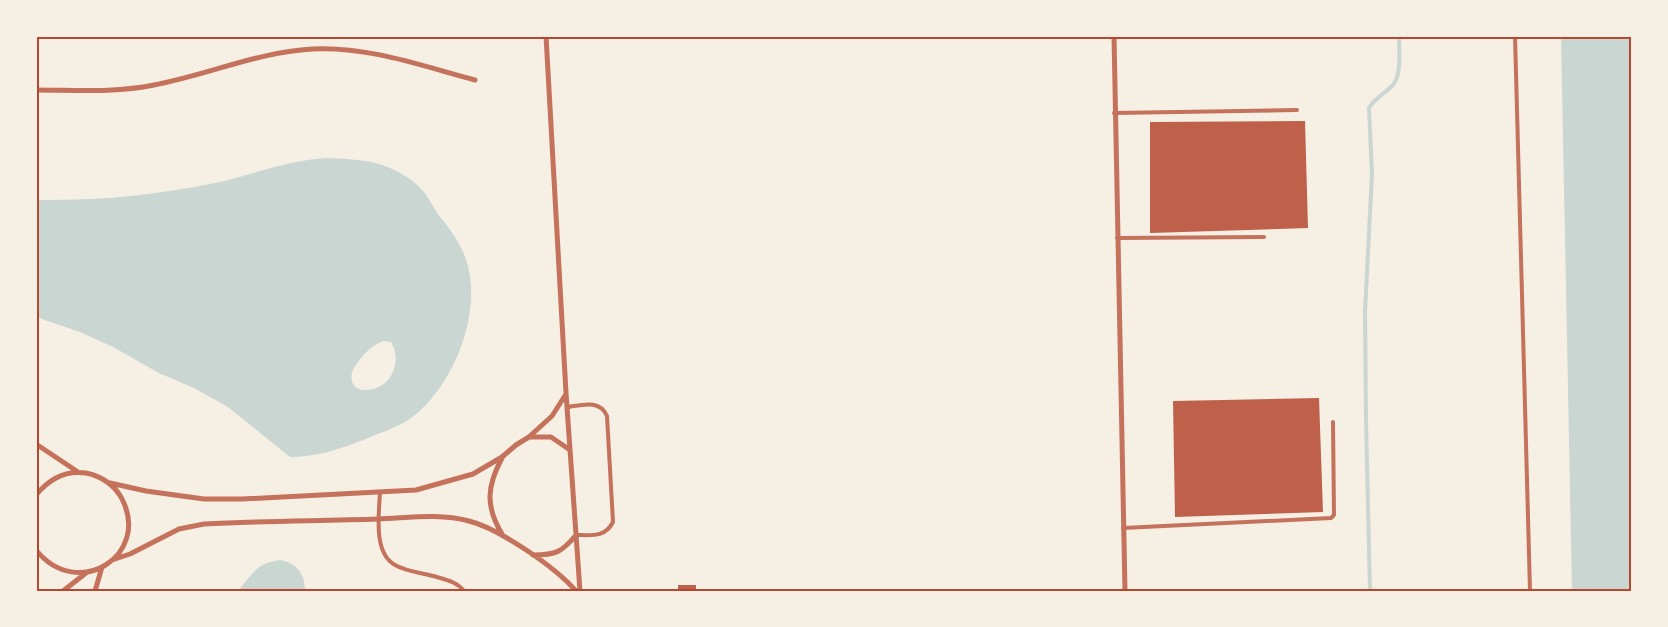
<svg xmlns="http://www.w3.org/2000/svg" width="1668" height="627" viewBox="0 0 1668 627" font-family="'Noto Sans',sans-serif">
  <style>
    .water { fill: #c9d6d2; fill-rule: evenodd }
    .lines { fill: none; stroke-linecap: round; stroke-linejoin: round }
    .stream { stroke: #c9d6d2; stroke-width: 4 }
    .building { fill: #bf614a }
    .service { stroke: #c5725c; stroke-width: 4 }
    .minor { stroke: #c5725c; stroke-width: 5 }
    .neatline { fill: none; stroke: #b5482f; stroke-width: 2 }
  </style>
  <rect width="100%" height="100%" fill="#f6efe4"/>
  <!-- water -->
  <path class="water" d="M 1561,36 L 1632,36 L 1632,591 L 1572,591 Z
    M 326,158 C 344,159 365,159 382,165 C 397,170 413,179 423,191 C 430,199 434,209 440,217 C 452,231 463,247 468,266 C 481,316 453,387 411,418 C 397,428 379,433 363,440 C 340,449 316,457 290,457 L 228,407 L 194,388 L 159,373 L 113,347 L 80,332 L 36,317 L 36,200 C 96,201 157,195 215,183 C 252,175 288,160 326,158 ZM 384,341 L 391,342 C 403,361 391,390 366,390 C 351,391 348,376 355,366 C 363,355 371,345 384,341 Z
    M 280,560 C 297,563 305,574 305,591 L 238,591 C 253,573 257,563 280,560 Z"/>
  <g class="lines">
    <!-- stream -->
    <path class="stream" d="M 1370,591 L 1366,420 L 1365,311 L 1372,174 L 1369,108 C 1375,98 1384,94 1392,86 C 1402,77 1399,49 1399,36"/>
  </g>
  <!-- building -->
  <path class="building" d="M 1305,121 L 1308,228 L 1150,233 L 1150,122 Z
    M 1319,398 L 1323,512 L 1175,517 L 1173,401 Z
    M 678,585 L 696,585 L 696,591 L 678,591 Z"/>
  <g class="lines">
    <!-- service -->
    <path class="service" d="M 1515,36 L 1530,591
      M 1114,113 L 1297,110
      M 1117,238 L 1264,237
      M 567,407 C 582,405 600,399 607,416 L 613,522 C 605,538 591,535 576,535
      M 380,492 C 379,514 373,553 395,565 C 407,572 424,573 437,577 C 447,580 457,582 464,591
      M 1123,528 L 1331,518 L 1334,515 L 1333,422"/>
    <!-- minor -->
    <path class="minor" d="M 546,36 L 566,393 L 580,591
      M 1114,36 L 1125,591
      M 36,90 C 75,90 115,93 154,85 C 207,75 258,52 312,49 C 368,46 422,66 475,80
      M 530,436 L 552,416 L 566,394
      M 36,444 L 78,472
      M 110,483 L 146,491 L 204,499 L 242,499 L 416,490 L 473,474 L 502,457 L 516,445 L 529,437 L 551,437 L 570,450
      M 36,495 C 49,479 66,470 86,473 C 101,476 115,485 122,499 C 151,555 78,602 36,550
      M 502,534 C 485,506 487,486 502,458
      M 533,555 C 556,555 562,552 576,535
      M 112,560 L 130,554 L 179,529 L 204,524 C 262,521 320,521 378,519 C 409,518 438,513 469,521 C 500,529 555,567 576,591
      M 63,591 L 86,573
      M 95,591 L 102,567"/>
  </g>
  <!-- border -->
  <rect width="1668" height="627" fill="none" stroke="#f6efe4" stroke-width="75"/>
  <rect x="38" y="38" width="1592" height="552" class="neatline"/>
</svg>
